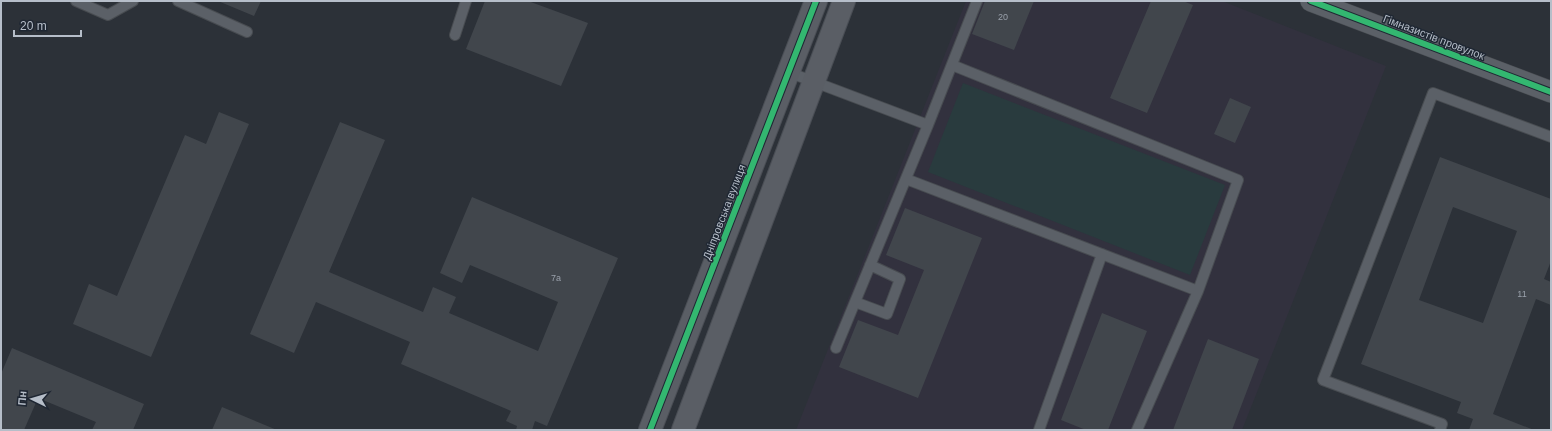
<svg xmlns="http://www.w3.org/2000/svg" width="1552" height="431" viewBox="0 0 1552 431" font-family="Helvetica,sans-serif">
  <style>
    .medical { fill: #32313e }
    .green { fill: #293b3e }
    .building { fill: #41464c; fill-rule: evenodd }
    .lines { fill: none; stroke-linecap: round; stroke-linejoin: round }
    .lane-casing { stroke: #484c51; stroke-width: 12 }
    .street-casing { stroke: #484c51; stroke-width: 22 }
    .secondary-casing { stroke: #4a4e55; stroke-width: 24 }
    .lane { stroke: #5b6067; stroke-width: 10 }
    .street { stroke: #5b6067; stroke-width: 21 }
    .secondary { stroke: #5a5e65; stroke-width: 22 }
    .cycleway-casing { stroke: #1f2733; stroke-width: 8 }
    .cycleway { stroke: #33b770; stroke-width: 6 }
    .labels { text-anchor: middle; stroke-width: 3; stroke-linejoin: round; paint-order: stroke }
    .number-label { font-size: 9px; fill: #99a0aa }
    .street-label { font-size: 11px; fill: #b6bec9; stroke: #1f2733 }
  </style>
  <rect width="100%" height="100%" fill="#2c3138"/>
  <!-- medical -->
  <path class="medical" d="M 966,1 L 1222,1 L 1386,66 L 1242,430 L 796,430 Z"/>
  <!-- green -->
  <path class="green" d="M 963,83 L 1225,185 L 1190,275 L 928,172 Z"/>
  <!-- building -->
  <path class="building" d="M 218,1 L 261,1 L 254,16 Z
    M 485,1 L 528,1 L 588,23 L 561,86 L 466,49 Z
    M 985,1 L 1034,1 L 1014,50 L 972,34 Z
    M 1151,1 L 1183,1 L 1193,5 L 1147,113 L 1110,98 Z
    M 1230,98 L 1251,107 L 1235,143 L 1214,134 Z
    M 219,112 L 249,124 L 151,357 L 73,324 L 89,284 L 117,296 L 185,135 L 206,144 Z
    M 340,122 L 385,140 L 329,272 L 423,312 L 433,287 L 456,297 L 449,313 L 538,351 L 558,302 L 470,265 L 462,283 L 440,273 L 472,197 L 618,258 L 547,426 L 535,421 L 532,430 L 516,430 L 517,426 L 506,421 L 511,411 L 401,364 L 410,342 L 316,302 L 294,353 L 250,334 Z
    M 1440,157 L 1551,199 L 1551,261 L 1544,279 L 1551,282 L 1551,305 L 1536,299 L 1493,414 L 1534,430 L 1469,430 L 1473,419 L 1457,413 L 1461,402 L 1361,364 ZM 1453,207 L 1517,231 L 1483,323 L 1419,300 Z
    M 905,208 L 982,238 L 918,398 L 839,367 L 858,320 L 898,335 L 924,270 L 886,255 Z
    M 1102,313 L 1147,331 L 1108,430 L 1086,430 L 1061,420 Z
    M 1208,339 L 1259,359 L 1232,430 L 1173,430 Z
    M 12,348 L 144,404 L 133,430 L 92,430 L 96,422 L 38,398 L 24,430 L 1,430 L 1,374 Z
    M 222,407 L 277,430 L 212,430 Z"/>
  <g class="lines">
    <!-- lane casing -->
    <g class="lane-casing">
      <path id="lane" d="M 76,1 L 108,15 L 133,1
        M 178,1 L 247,32
        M 455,35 L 466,1
        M 952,65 L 1238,180 L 1198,291
        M 788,72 L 928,125 L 836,348
        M 928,125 L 977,1
        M 906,179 L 1198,291 L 1137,430
        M 855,302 L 887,314 L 900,279 L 870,265
        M 1039,430 L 1102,254
        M 1440,430 L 1442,424 L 1323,380 L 1433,93 L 1551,137"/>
    </g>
    <!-- street casing -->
    <g class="street-casing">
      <path id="street" d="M 1311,1 L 1551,92"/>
    </g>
    <!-- secondary casing -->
    <g class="secondary-casing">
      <path id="secondary" d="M 650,430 L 816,1
        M 683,430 L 844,1"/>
    </g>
    <!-- lane -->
    <use href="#lane" class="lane"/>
    <!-- street -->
    <use href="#street" class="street"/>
    <!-- secondary -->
    <use href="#secondary" class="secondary"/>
    <!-- cycleway casing -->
    <g class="cycleway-casing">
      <path id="cycleway" d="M 1311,1 L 1551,92
        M 650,430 L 816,1"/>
    </g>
    <!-- cycleway -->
    <use href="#cycleway" class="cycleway"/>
  </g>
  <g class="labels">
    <!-- number labels -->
    <g class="number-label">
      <text x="1003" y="20">20</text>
      <text x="556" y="281">7а</text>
      <text x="1522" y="297">11</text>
    </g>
    <!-- street labels -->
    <g class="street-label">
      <text transform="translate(1434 37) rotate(21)" y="4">Гімназистів провулок</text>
      <text transform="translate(724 212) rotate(-69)" y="4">Дніпровська вулиця</text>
    </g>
  </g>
  <!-- border -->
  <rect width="1552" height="431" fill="none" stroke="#b6bec9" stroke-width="4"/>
  <!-- north arrow -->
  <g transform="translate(32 399) rotate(275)" stroke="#1f2733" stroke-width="3" paint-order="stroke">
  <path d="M0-3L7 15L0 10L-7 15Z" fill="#b6bec9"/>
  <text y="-6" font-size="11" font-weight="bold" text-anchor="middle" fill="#b6bec9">Пн</text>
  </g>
  <!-- scale -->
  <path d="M14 30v6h67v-6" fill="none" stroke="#b6bec9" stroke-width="2"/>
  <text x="20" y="30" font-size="12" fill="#b6bec9" stroke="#1f2733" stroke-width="3" paint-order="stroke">20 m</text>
</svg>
